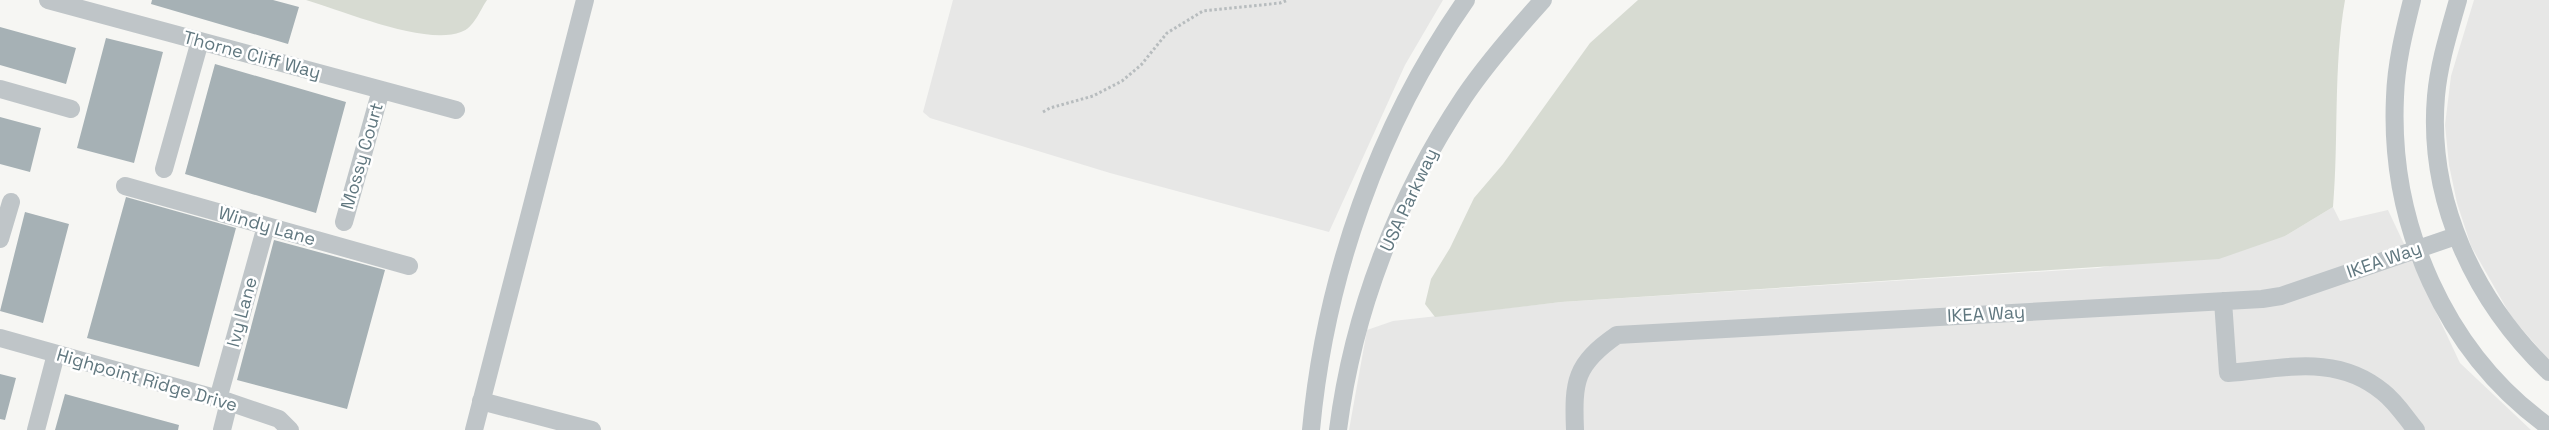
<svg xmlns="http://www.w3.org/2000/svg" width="2549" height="430" viewBox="0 0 2549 430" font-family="'Space Grotesk',sans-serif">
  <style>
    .built { fill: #e7e7e6 }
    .green { fill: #d7dbd2 }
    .building { fill: #a6b1b5 }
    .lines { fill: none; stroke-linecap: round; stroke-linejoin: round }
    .path { stroke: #b7bcbe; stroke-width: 3; stroke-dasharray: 2.5 2.5; stroke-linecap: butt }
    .minor { stroke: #bfc5c8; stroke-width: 18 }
    .labels { text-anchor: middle; stroke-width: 5; stroke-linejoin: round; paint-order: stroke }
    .street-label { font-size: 18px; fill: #60777f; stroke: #fff }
  </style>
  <rect width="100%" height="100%" fill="#f6f6f3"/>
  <!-- built -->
  <path class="built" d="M 953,0 L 1443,0 L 1405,65 L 1329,232 L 1110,173 L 930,118 L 923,112 Z
    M 2474,0 L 2549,0 L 2549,360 L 2512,318 L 2471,246 L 2457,203 L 2449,165 L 2445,125 L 2451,76 Z
    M 2333,207 L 2340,221 L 2388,210 L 2460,363 L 2531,430 L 1349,430 L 1367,330 L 1393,321 L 1561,302 L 2098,268 L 2285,236 Z"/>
  <!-- green -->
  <path class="green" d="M 306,0 L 487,0 C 480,10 474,28 461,32 C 425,46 344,11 306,0 Z
    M 1638,0 L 2345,0 C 2333,68 2339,138 2333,207 L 2285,236 L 2219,259 L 1561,302 L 1435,317 L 1425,304 L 1431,279 L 1450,248 L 1474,198 L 1503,164 L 1590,43 Z"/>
  <!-- building -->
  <path class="building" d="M 152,0 L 273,0 L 299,7 L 288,44 L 151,4 Z
    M 0,27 L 76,48 L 66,84 L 0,65 Z
    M 106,38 L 163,52 L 134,163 L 77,148 Z
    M 215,64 L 346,102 L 316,213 L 185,174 Z
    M 0,117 L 41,128 L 30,172 L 0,164 Z
    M 126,197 L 236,228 L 199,367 L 87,338 Z
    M 25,212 L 69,224 L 43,323 L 0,311 Z
    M 274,240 L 385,270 L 347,409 L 237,380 Z
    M 0,374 L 16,378 L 5,420 L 0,419 Z
    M 65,394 L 179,425 L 178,430 L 55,430 Z"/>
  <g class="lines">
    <!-- path -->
    <path class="path" d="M 1043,112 L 1050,108 L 1093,96 L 1122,81 L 1141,65 L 1167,33 L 1203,11 L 1280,3 L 1288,0"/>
    <!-- minor -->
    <path class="minor" d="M 48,0 L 456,110
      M 2412,0 C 2404,32 2396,64 2395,97 C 2389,224 2445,353 2549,427
      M 2458,0 C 2449,32 2439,63 2436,96 C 2427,201 2475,301 2549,372
      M 0,89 L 71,109
      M 164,169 L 200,41
      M 125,186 L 409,266
      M 344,222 L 381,90
      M 0,239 L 11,202
      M 2223,301 L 2228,373 C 2283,369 2336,353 2383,392 C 2396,402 2406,418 2416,430
      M 0,338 L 229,402 L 279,419 L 290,430
      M 218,399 L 266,226
      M 481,401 L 592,430
      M 36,430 L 56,354
      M 222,430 L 229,402
      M 474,430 L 585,0
      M 1311,430 C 1325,278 1378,125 1466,0
      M 1338,430 C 1353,311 1398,196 1464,97 C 1487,63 1515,31 1543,0
      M 1575,430 C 1573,381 1575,364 1617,335 L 2262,299 L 2281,296 L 2456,236"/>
  </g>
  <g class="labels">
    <!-- street labels -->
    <g class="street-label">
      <text transform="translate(252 55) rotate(15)" y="6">Thorne Cliff Way</text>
      <text transform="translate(362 156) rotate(-74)" y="6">Mossy Court</text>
      <text transform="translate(1409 200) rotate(-65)" y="6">USA Parkway</text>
      <text transform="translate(267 226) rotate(16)" y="6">Windy Lane</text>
      <text transform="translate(2384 260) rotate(-19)" y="6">IKEA Way</text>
      <text transform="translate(242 312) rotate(-75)" y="6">Ivy Lane</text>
      <text transform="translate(1986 314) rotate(-3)" y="6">IKEA Way</text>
      <text transform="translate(147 380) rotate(16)" y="6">Highpoint Ridge Drive</text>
    </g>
  </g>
</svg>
